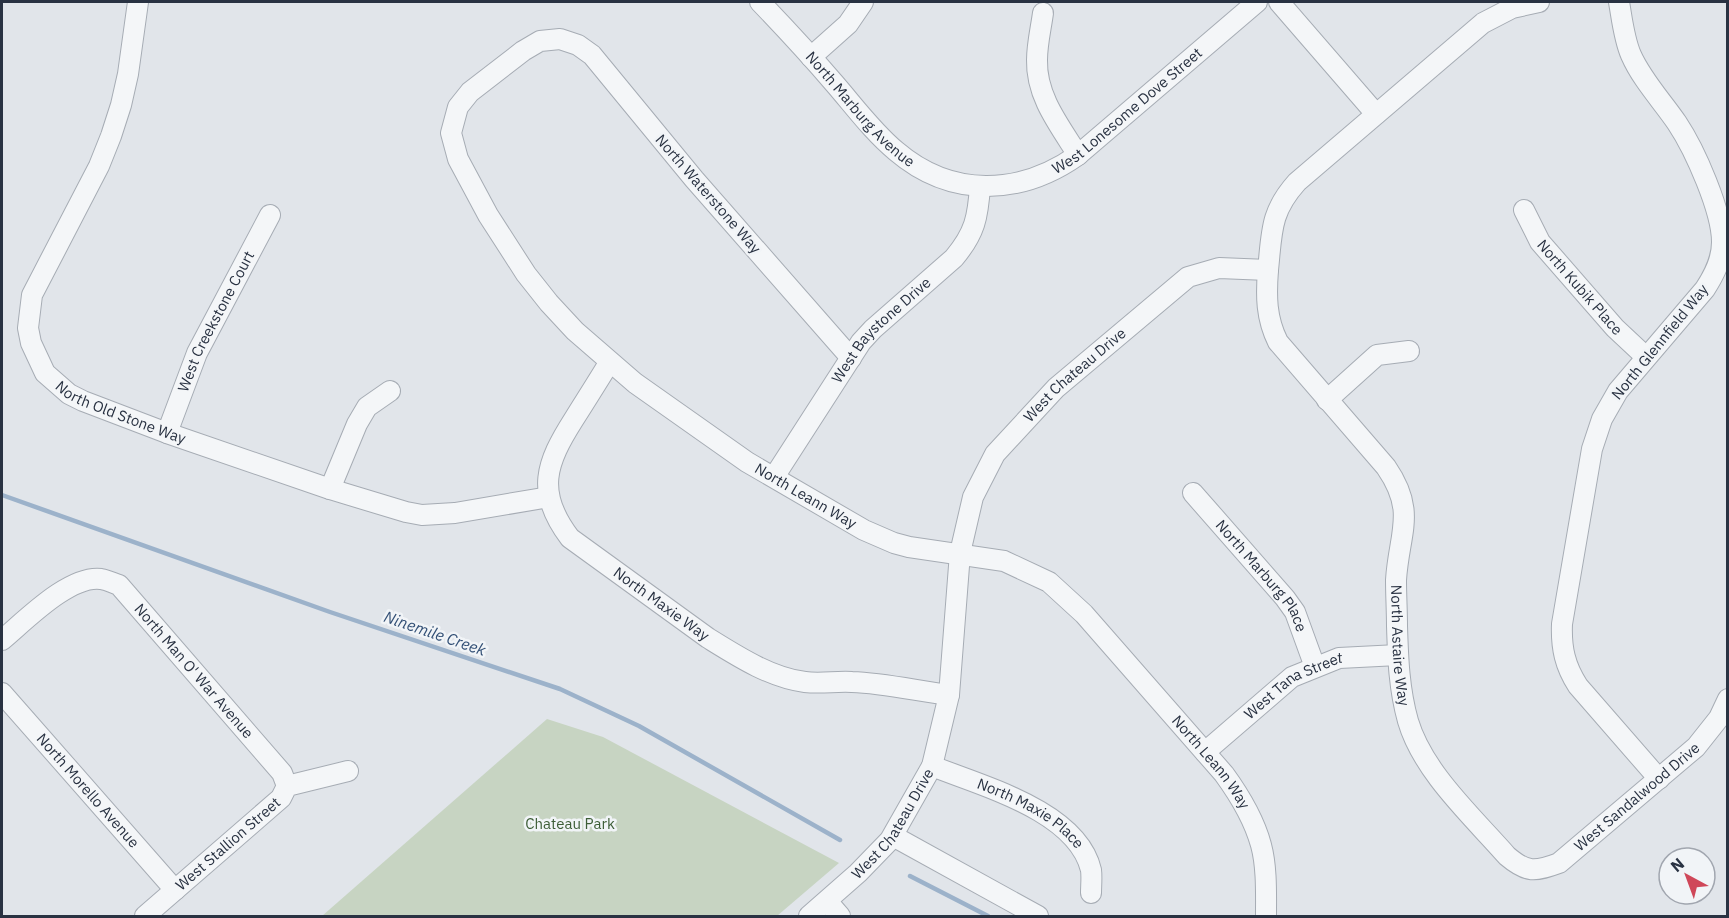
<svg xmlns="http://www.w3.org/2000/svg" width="1729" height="918" viewBox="0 0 1729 918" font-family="'IBM Plex Sans',sans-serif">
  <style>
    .green { fill: #c7d4c2 }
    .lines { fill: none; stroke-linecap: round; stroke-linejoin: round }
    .stream { stroke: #9cb2ca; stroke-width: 4.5 }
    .minor-casing { stroke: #a6acb4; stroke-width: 22 }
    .minor { stroke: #f4f6f8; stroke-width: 20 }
    .labels { text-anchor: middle; stroke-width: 5; stroke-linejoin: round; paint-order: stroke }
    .street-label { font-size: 15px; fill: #293242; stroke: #f1f4f7 }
    .park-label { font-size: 15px; fill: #3d5e37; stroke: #f1f4f7 }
    .water-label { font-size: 16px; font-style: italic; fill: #335076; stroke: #f1f4f7 }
  </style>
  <rect width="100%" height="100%" fill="#e1e5ea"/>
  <!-- green -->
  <path class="green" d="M 547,719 L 603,737 L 839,863 L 777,916 L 322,916 Z"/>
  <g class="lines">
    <!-- stream -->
    <path class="stream" d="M 2,495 L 330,612 L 560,689 L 639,726 L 840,840
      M 910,876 L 988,916"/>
    <!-- minor casing -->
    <g class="minor-casing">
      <g id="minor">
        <path id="s1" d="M 138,2 L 128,74 L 121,105 L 111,136 L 99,166 L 32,295 L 28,328 L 31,343 L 45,373 L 69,394 L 83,401 L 167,433 L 330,489 L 406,512 L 422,515 L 455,513 L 549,497"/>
        <path id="s2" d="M 760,2 C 785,28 810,55 834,83 C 854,106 873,132 896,151 C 951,198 1020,196 1078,155 L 1257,2"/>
        <path d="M 1279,2 L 1376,114"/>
        <path d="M 1619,2 C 1622,19 1624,39 1631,55 C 1642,80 1662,101 1677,123 C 1695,150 1722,211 1722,242 C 1722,260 1714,275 1705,289 L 1618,391 L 1602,419 L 1592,449 L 1562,624 C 1561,648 1565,666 1578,686 L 1659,779"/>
        <path d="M 1043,13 C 1041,28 1037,44 1037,60 C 1036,96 1059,125 1078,155"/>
        <path d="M 811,57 L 848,24 L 863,2"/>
        <path id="s3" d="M 1524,210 L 1540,242 L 1615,328 L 1646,357"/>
        <path id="s4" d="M 1268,270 C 1266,296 1266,318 1278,342 L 1386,467 C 1417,512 1399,532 1396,580 C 1396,595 1397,611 1397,626 C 1398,658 1399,689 1408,721 C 1423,772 1472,816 1507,856 C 1527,873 1535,872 1559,863 L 1696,747 L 1719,718 L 1728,699"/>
        <path id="s5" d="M 851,358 L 694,179 L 592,55 L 578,45 L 560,39 L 540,41 L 523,51 L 470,92 L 458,107 L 451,133 L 458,159 L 488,215 L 526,274 L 549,303 L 575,331 L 635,383 L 747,462 L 864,530 L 894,543 L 909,547 L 1004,561 L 1049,582 L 1084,614 L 1224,774 C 1240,796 1254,819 1261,845 C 1267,867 1266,894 1266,916"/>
        <path id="s6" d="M 609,363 C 598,381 586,400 574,419 C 546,463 535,492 570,538 L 708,638 C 737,656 771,678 805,682 C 821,684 836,681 852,682 C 884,683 917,691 949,695"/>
        <path d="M 1327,400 L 1377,355 L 1409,351"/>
        <path id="s7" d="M 167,433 L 197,353 L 270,215"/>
        <path id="s8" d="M 774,477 L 861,342 L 873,329 L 954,258 C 975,233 978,217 980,186"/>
        <path d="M 330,489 L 357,424 L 367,407 L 390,391"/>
        <path id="s9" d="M 1193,493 L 1285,598 L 1295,612 L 1315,667"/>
        <path id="s10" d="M 2,640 C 25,621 69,575 101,579 C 107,580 113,583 119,585 L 282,773 L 287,786"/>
        <path id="s11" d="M 2,693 L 175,890"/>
        <path id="s12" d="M 1205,752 L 1292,677 L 1339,658 L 1398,655"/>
        <path id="s13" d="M 932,766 C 982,786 1077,811 1091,870 C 1092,877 1091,886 1091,893"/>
        <path d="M 893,836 L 1038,916"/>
        <path d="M 827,901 L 840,916"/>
        <path id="s14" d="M 145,916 L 281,798 L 287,786 L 348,771"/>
        <path id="s15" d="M 809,916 L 858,873 L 890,840 L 932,766 L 949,695 L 960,553 L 973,497 L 995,454 L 1056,388 L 1188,277 L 1219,268 L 1268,270 C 1272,232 1270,212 1297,182 L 1483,23 L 1512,8 L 1539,2"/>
      </g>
    </g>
    <!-- minor -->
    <use href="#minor" class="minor"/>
  </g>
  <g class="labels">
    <!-- street labels -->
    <g class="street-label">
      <text dy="5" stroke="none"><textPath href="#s2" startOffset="147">North Marburg Avenue</textPath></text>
      <text dy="5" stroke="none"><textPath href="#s2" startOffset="465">West Lonesome Dove Street</textPath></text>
      <text transform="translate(708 194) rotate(49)" y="5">North Waterstone Way</text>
      <text dy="5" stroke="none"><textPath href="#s3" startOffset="96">North Kubik Place</textPath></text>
      <text dy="5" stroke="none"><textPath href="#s7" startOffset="122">West Creekstone Court</textPath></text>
      <text dy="5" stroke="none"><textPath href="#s8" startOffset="183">West Baystone Drive</textPath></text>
      <text transform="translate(1660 342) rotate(-51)" y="5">North Glennfield Way</text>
      <text dy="5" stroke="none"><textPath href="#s15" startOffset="630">West Chateau Drive</textPath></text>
      <text dy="5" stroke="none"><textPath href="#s1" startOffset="483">North Old Stone Way</textPath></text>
      <text dy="5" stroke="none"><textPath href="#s5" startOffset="1108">North Leann Way</textPath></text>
      <text dy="5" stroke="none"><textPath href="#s9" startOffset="108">North Marburg Place</textPath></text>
      <text dy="5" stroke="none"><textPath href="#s6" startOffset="309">North Maxie Way</textPath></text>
      <text dy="5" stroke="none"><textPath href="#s4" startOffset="422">North Astaire Way</textPath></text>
      <text dy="5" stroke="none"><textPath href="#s10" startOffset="252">North Man O' War Avenue</textPath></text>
      <text dy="5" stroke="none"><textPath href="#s12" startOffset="112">West Tana Street</textPath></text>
      <text dy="5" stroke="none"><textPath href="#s5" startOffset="1612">North Leann Way</textPath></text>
      <text dy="5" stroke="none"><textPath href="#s11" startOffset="130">North Morello Avenue</textPath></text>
      <text dy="5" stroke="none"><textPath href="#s4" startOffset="826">West Sandalwood Drive</textPath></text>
      <text dy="5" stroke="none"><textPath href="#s13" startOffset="110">North Maxie Place</textPath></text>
      <text dy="5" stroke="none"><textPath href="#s15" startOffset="126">West Chateau Drive</textPath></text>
      <text dy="5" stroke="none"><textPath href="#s14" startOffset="110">West Stallion Street</textPath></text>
    </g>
    <!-- park labels -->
    <g class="park-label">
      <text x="570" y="829">Chateau Park</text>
    </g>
    <!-- water labels -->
    <g class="water-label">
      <text transform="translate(435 633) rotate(19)" y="6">Ninemile Creek</text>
    </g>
  </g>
  <!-- border -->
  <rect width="1729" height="918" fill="none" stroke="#293242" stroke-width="6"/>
  <!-- north arrow -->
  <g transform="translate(1687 876) rotate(319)"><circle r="28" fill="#f1f4f7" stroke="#a1a6af" stroke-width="1.5"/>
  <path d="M0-4.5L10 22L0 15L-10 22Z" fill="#cf4759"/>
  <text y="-9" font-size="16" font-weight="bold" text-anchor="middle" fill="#293242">N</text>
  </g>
</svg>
